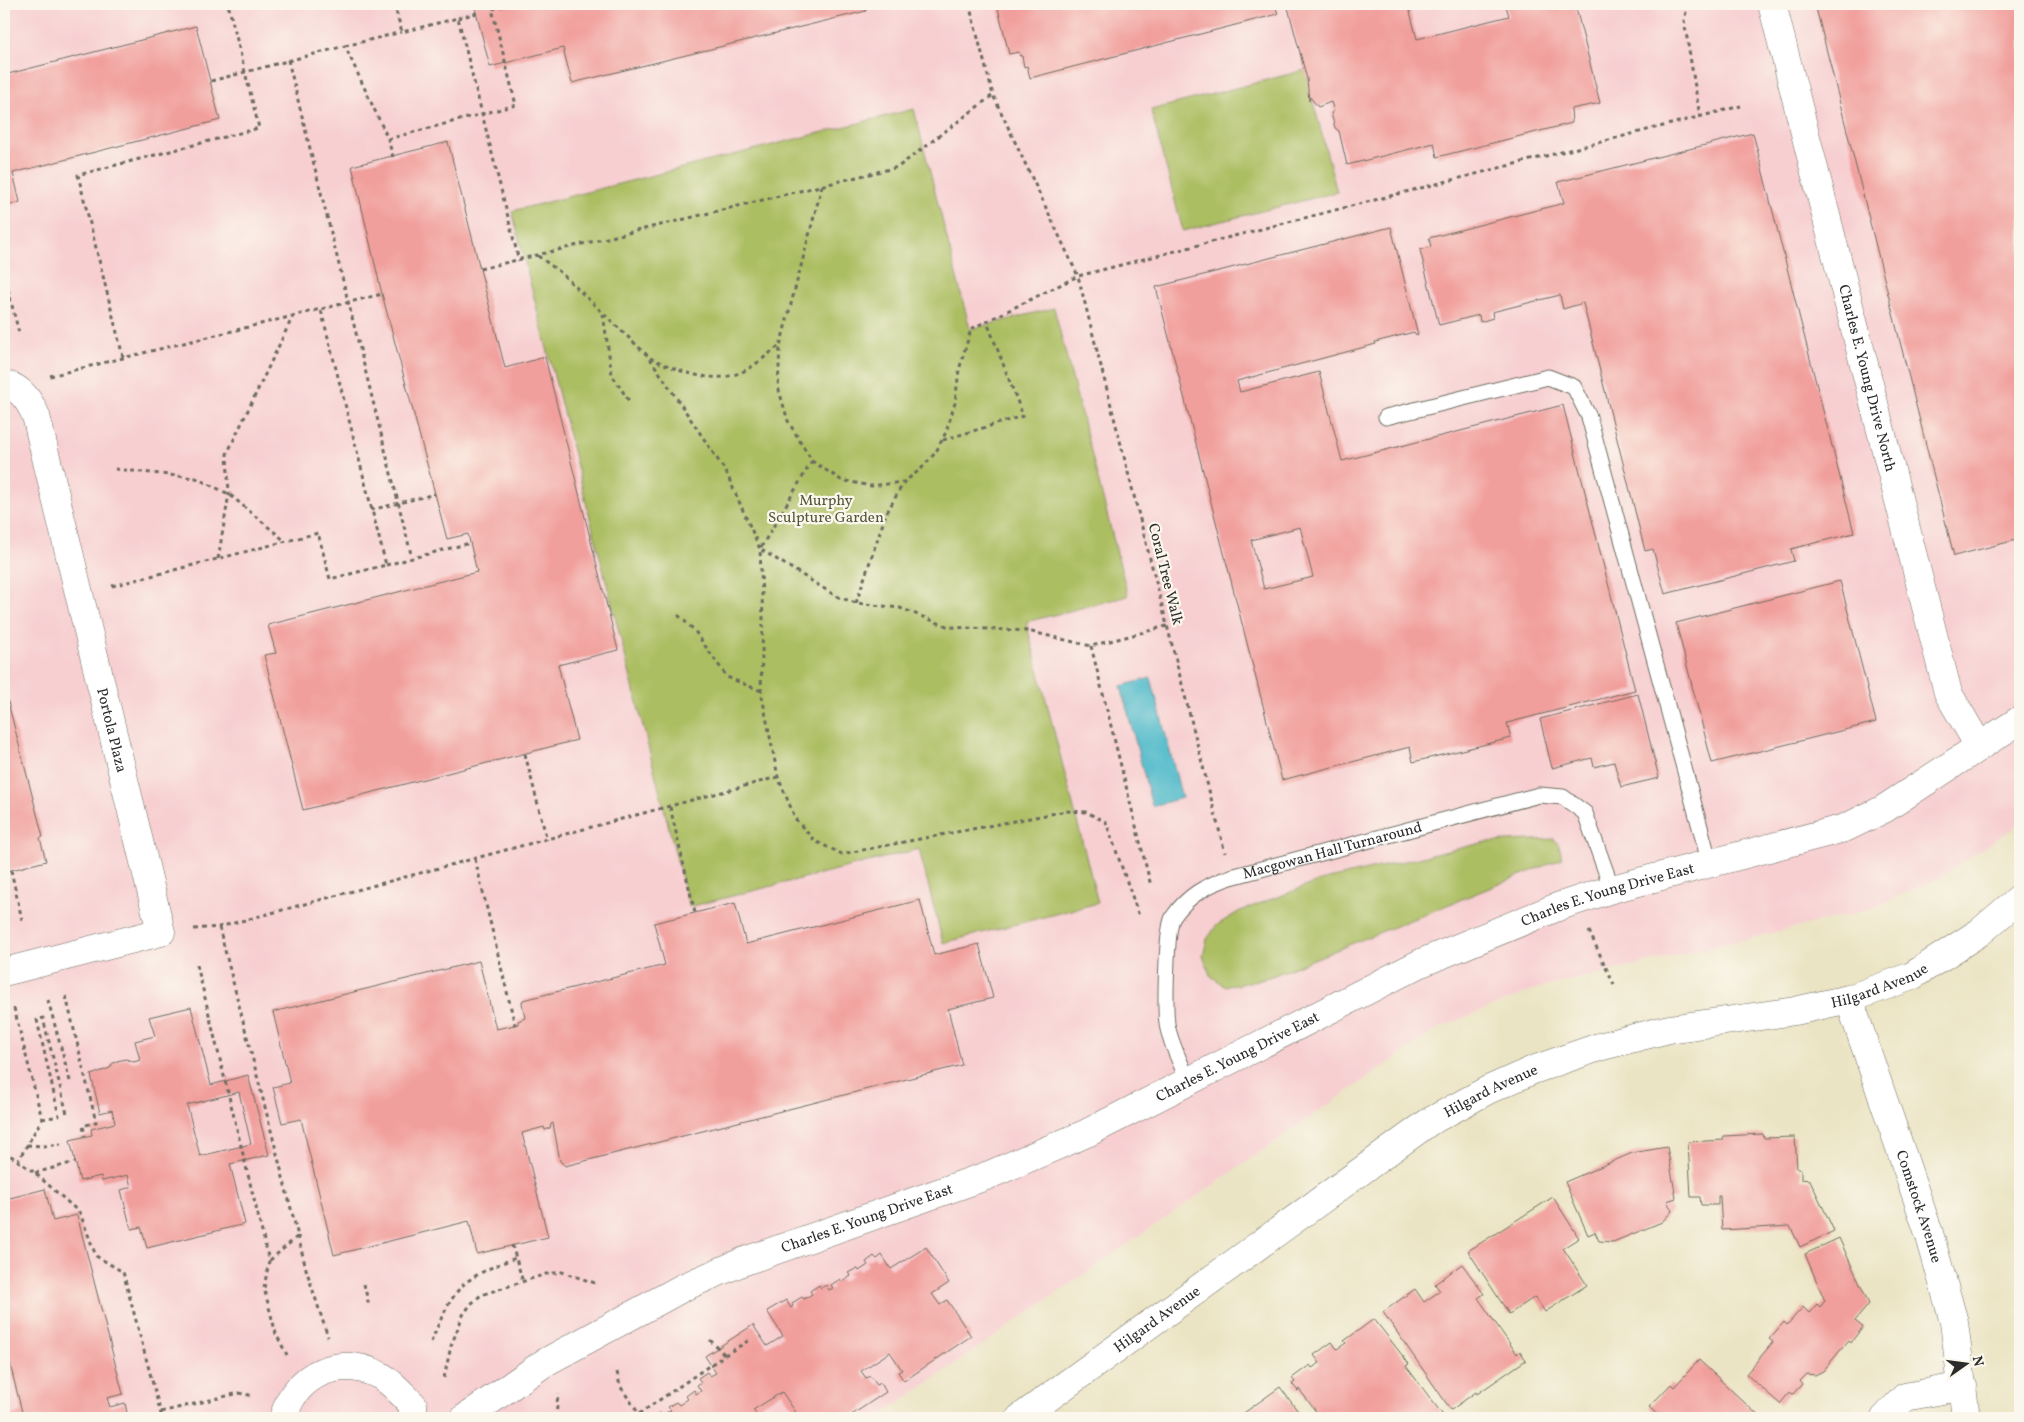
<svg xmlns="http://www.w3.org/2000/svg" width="2024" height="1422" viewBox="0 0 2024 1422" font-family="Vollkorn,serif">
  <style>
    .built { fill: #f7cfd1 }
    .green { fill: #acbe62; stroke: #6c7446 }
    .water { fill: #4fbaca; stroke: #3d727a }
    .building { fill: #f19f9c; fill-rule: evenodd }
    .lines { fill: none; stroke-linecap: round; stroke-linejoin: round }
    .service-casing { stroke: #6e6c61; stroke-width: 17 }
    .minor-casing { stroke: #6e6c61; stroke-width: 29 }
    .tertiary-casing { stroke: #6e6c61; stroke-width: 29 }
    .path { stroke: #6e6c61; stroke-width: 3; stroke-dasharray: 4 4; stroke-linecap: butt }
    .service { stroke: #fff; stroke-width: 15 }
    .minor { stroke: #fff; stroke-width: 28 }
    .tertiary { stroke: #fff; stroke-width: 28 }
    .labels { text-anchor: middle; stroke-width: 4.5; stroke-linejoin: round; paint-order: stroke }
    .street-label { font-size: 15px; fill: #2b2b2b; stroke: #fbf7ec }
    .park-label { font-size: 15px; fill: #52573c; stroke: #fbf7ec }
  </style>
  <rect width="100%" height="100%" fill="#fbf7ec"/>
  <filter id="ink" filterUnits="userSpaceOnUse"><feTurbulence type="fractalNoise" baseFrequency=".02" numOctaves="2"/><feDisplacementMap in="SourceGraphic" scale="10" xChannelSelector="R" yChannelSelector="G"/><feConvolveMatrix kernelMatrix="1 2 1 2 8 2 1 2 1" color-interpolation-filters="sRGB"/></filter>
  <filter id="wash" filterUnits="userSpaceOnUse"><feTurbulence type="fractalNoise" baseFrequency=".0096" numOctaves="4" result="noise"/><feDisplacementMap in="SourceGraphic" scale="20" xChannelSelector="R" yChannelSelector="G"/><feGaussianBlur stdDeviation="1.12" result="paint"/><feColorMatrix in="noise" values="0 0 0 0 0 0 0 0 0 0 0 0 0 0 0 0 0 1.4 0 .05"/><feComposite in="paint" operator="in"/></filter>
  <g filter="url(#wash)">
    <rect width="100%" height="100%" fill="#ebe4c4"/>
    <!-- built -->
    <path class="built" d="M 4,4 L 2020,4 L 2020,823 L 1941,877 L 1869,910 L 1535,989 L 1439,1028 L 877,1418 L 4,1418 Z"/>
    <!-- green -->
    <path class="green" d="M 1305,70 L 1337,192 L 1183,231 L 1151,110 Z
      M 914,109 L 970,329 L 1054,308 L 1128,596 L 1026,622 L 1098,903 L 943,943 L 919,849 L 689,907 L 512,211 Z
      M 1554,839 C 1559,845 1562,850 1561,859 L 1272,976 L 1238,985 L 1224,986 L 1210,975 L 1203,956 L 1207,939 L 1217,925 L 1240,911 L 1320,881 L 1486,842 Z"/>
    <!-- water -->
    <path class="water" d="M 1151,678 L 1182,798 L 1152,806 L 1121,686 Z"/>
    <g id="blocks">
      <!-- building -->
      <path class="building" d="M 474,4 L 864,4 L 866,11 L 572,83 L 563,48 L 490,67 Z
        M 997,4 L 1275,4 L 1278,14 L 1030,78 L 1027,66 L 1024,67 L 1022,56 L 1020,56 L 1019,52 L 1009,54 Z
        M 1287,4 L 1408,4 L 1417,39 L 1509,16 L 1506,6 L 1516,4 L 1575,4 L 1600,103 L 1571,109 L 1572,123 L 1437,157 L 1434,143 L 1347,165 L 1339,131 L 1335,128 L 1331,113 L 1334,111 L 1331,102 L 1318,107 L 1310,97 L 1309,101 L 1307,79 Z
        M 1815,4 L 2020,4 L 2020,539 L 1954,556 Z
        M 196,26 L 220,120 L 13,173 L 20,202 L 4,207 L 4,75 Z
        M 1753,133 L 1854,533 L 1791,549 L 1794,561 L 1665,594 L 1653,549 L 1645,551 L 1583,303 L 1563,309 L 1560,295 L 1492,312 L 1493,318 L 1480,322 L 1479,315 L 1439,325 L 1420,250 L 1431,247 L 1429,238 L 1564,203 L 1558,182 Z
        M 448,142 L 505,368 L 545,357 L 618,650 L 558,665 L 577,740 L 303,810 L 264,655 L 276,653 L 268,625 L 477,572 L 468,534 L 447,539 L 382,294 L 352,166 Z
        M 1391,227 L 1418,335 L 1416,335 L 1414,332 L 1375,342 L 1376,344 L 1237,381 L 1240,392 L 1319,372 L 1342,461 L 1563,405 L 1635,690 L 1507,723 L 1511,738 L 1413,762 L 1410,747 L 1282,780 L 1156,287 ZM 1300,527 L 1313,577 L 1264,589 L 1251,540 Z
        M 1840,581 L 1876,722 L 1712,763 L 1676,623 Z
        M 4,687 L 43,837 L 40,838 L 46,861 L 4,872 Z
        M 1638,694 L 1659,778 L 1621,787 L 1614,762 L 1594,767 L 1592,758 L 1552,768 L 1540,719 Z
        M 920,900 L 934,955 L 979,944 L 993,998 L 948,1009 L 962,1065 L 565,1166 L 560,1161 L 553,1123 L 551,1124 L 550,1128 L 545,1130 L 544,1127 L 522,1133 L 548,1237 L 477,1254 L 469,1221 L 334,1255 L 301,1119 L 282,1123 L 273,1087 L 290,1083 L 273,1012 L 479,961 L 496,1029 L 515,1025 L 518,1024 L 518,1021 L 525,1018 L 522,1003 L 523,1000 L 665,965 L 654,923 L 735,903 L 746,944 Z
        M 191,1007 L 211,1085 L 248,1075 L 269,1155 L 230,1164 L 245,1224 L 147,1248 L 141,1227 L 131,1229 L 121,1190 L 131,1187 L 128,1175 L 102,1181 L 101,1176 L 80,1181 L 70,1140 L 92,1135 L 91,1129 L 115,1123 L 112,1110 L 100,1113 L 91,1075 L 110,1068 L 112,1064 L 117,1061 L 126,1059 L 134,1062 L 140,1060 L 135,1041 L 155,1036 L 149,1017 ZM 239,1092 L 251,1144 L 200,1156 L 187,1105 Z
        M 1763,1134 L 1764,1138 L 1795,1137 L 1797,1169 L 1801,1169 L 1801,1179 L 1810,1180 L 1834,1231 L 1800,1247 L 1790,1226 L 1722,1230 L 1720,1196 L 1718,1196 L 1718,1205 L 1701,1205 L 1700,1197 L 1691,1197 L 1688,1142 L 1724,1140 L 1723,1136 Z
        M 1667,1147 L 1676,1198 L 1667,1201 L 1672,1211 L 1662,1222 L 1613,1242 L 1599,1241 L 1595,1232 L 1588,1235 L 1565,1182 L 1632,1153 Z
        M 45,1189 L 53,1221 L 77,1215 L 123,1394 L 107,1398 L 110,1407 L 125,1403 L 128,1418 L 4,1418 L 22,1412 L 4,1340 L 4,1191 L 6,1199 Z
        M 1553,1197 L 1579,1238 L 1563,1248 L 1587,1285 L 1545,1312 L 1535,1297 L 1509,1314 L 1468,1251 Z
        M 1839,1238 L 1869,1304 L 1855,1321 L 1863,1327 L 1851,1342 L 1849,1340 L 1823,1371 L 1815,1375 L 1807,1374 L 1800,1381 L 1802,1384 L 1793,1394 L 1789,1393 L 1780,1404 L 1746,1374 L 1773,1342 L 1769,1339 L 1784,1322 L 1787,1325 L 1803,1307 L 1809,1313 L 1817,1304 L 1820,1307 L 1825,1301 L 1805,1254 Z
        M 926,1247 L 949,1283 L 932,1294 L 940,1305 L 947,1300 L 971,1336 L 904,1381 L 898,1372 L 902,1370 L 890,1352 L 861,1371 L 866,1378 L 870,1376 L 877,1385 L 881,1383 L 886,1392 L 847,1418 L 795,1418 L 794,1417 L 797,1414 L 782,1392 L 753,1410 L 759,1418 L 652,1418 L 660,1413 L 662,1416 L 671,1410 L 668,1407 L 676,1402 L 679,1405 L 688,1399 L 686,1396 L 694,1390 L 696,1394 L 701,1391 L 697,1385 L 701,1382 L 698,1378 L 707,1372 L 710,1376 L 716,1373 L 705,1356 L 753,1325 L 767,1346 L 783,1336 L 767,1311 L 786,1300 L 791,1308 L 793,1306 L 792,1303 L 802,1297 L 804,1299 L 812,1294 L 810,1291 L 819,1285 L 821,1288 L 826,1285 L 829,1290 L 833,1288 L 831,1285 L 840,1279 L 842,1282 L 851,1276 L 848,1273 L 857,1268 L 859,1271 L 868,1265 L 866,1262 L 874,1256 L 877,1259 L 882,1255 L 891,1269 Z
        M 1462,1264 L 1484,1294 L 1478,1298 L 1517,1354 L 1520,1351 L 1526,1360 L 1477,1394 L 1476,1392 L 1451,1410 L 1383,1312 L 1415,1289 L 1424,1302 L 1440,1291 L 1435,1284 Z
        M 1374,1319 L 1409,1364 L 1406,1366 L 1445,1418 L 1321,1418 L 1299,1389 L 1298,1391 L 1292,1384 L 1295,1382 L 1292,1378 L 1310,1365 L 1312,1368 L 1320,1363 L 1314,1355 L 1332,1342 L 1337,1349 L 1346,1343 L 1344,1341 Z
        M 1699,1360 L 1761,1418 L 1661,1418 L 1649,1407 L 1671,1384 L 1674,1387 Z
        M 1280,1387 L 1303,1418 L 1237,1418 Z"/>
    </g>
  </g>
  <g filter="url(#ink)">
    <use href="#blocks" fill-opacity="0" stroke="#6e6c61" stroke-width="1"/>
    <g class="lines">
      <!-- service casing -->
      <g class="service-casing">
        <g id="service">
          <path d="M 1386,417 L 1548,377 L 1574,387 L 1589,417 L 1710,864"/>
          <path id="s1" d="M 1188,1081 C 1181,1063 1170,1043 1167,1024 C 1165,1008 1166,929 1173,917 C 1188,895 1207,885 1231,877 L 1539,795 L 1563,797 L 1585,813 L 1612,889"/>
        </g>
      </g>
      <!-- minor casing -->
      <g class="minor-casing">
        <g id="minor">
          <path id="s2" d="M 1772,4 L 1948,693 L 1979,746"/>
          <path id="s3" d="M 4,385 C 20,386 30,402 36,416 L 161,932 L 4,972"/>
          <path id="s4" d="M 1849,999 L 1929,1233 L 1954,1322 L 1966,1418"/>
          <path d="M 283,1418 C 286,1411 288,1403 292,1397 C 313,1366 349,1359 381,1376 C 393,1383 403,1395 413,1405 L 413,1418"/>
          <path id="s5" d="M 465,1418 L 544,1363 L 684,1287 L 742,1262 L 989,1175 L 1087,1133 L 1421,963 L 1560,906 L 1612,889 L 1845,828 L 1884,809 L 2020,720"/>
          <path d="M 1885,1418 L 1905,1397 L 1963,1386"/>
        </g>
      </g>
      <!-- tertiary casing -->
      <g class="tertiary-casing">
        <g id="tertiary">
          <path id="s6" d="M 1020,1418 L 1429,1122 L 1488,1090 L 1533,1070 L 1599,1047 L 1669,1029 L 1795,1011 L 1849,999 L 1912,976 L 1980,932 L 2020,898"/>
        </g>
      </g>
      <!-- path -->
      <path class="path" d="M 394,4 L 402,32 L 458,18 L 519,261
        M 969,4 L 993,95 L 1078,276 L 1225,853
        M 1688,4 L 1684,20 L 1700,117
        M 458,18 L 477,13
        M 345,46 L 402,32
        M 288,60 L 412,558
        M 211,81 L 345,46 L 388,139 L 393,157
        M 388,139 L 516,105 L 492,9 L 512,4
        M 822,186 L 780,346 L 778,387 L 788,421 L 812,461 L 841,480 L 871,486 L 903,482
        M 538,256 L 560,272 L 649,357 L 726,472 L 760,549 L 763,619 L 761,691 L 778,777 L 796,820 L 815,841 L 842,854 L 1066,811 L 1086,812 L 1106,822 L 1139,916
        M 480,269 L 898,167 L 993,95
        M 4,274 L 19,333
        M 603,314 L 612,375 L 629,401
        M 123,357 L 78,175 L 259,128 L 228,4
        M 650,358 C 679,371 712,386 744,371 C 756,365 768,354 779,346
        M 50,376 L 382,294
        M 943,440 L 1023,416 L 987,322
        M 812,461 L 760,549 L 836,596 L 856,603 L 900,608 L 949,627 L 1028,631 L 1091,646 L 1167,626
        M 115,469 L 196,478 L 229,494 L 285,541
        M 371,510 L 435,494
        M 218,559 L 229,494 L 227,454 L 293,316
        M 386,565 L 470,543
        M 112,586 L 318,533 L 330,579 L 386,565 L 321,310
        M 856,603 L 886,514 L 904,482 L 921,469 L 936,452 L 946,432 L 955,403 L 959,370 L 971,329 L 1078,276 L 1741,106
        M 678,615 L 694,630 L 727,677 L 761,691
        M 1091,646 L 1151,886
        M 525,754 L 547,840
        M 670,807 L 695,913
        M 475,859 L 515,1025
        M 11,870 L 22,920
        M 219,927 L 298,1236 L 269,1261
        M 194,929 L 219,927 L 778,777
        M 1589,931 L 1614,985
        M 197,965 L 269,1261 L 264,1288 L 276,1334 L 287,1355
        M 66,996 L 96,1122 L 83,1126 L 85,1136
        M 48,1000 L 70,1081
        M 14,1008 L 42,1119 L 18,1161
        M 42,1119 L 59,1116 L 37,1020 L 43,1018 L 67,1114
        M 27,1145 L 45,1146 L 61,1144
        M 4,1151 L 35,1173 L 80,1213 L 96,1256 L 123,1272 L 162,1418
        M 35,1173 L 75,1162
        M 298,1236 L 306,1269 L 328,1337
        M 512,1245 L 523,1282
        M 364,1284 L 369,1306
        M 710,1340 L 725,1355
        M 431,1342 C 439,1323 447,1303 461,1287 C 472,1275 500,1263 516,1258
        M 617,1372 L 620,1386 L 639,1414 L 725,1355 L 751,1339
        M 444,1378 L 451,1346 L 463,1315 L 471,1304 L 481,1295 L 546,1274 L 562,1272 L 595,1283
        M 161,1412 L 239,1393 L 254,1396
        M 556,1418 L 558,1394"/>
      <!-- service -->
      <use href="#service" class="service"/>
      <!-- minor -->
      <use href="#minor" class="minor"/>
      <!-- tertiary -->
      <use href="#tertiary" class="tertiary"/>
    </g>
  </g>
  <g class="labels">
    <!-- street labels -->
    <g class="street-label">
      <text dy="5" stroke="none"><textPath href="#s2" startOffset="386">Charles E. Young Drive North</textPath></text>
      <text transform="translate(1166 574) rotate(76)" y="5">Coral Tree Walk</text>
      <text dy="5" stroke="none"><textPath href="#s3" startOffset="370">Portola Plaza</textPath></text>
      <text dy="5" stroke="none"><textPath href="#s1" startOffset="345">Macgowan Hall Turnaround</textPath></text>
      <text dy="5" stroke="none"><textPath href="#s5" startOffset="1261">Charles E. Young Drive East</textPath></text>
      <text dy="5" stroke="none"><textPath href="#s6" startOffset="979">Hilgard Avenue</textPath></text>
      <text dy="5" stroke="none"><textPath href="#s5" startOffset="856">Charles E. Young Drive East</textPath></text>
      <text dy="5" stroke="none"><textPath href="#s6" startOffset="574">Hilgard Avenue</textPath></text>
      <text dy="5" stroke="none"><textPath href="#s4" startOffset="219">Comstock Avenue</textPath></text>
      <text dy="5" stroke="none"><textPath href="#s5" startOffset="451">Charles E. Young Drive East</textPath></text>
      <text dy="5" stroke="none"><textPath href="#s6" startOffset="169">Hilgard Avenue</textPath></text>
    </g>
    <!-- park labels -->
    <g class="park-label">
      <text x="826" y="505">Murphy<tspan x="826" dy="17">Sculpture Garden</tspan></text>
    </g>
  </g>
  <!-- margin -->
  <rect width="2024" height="1422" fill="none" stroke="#fbf7ec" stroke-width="20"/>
  <!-- north arrow -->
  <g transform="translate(1966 1364) rotate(76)" stroke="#fbf7ec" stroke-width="4" paint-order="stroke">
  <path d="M0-4L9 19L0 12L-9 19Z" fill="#2b2b2b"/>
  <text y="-8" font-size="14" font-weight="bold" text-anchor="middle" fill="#2b2b2b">N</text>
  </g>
</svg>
